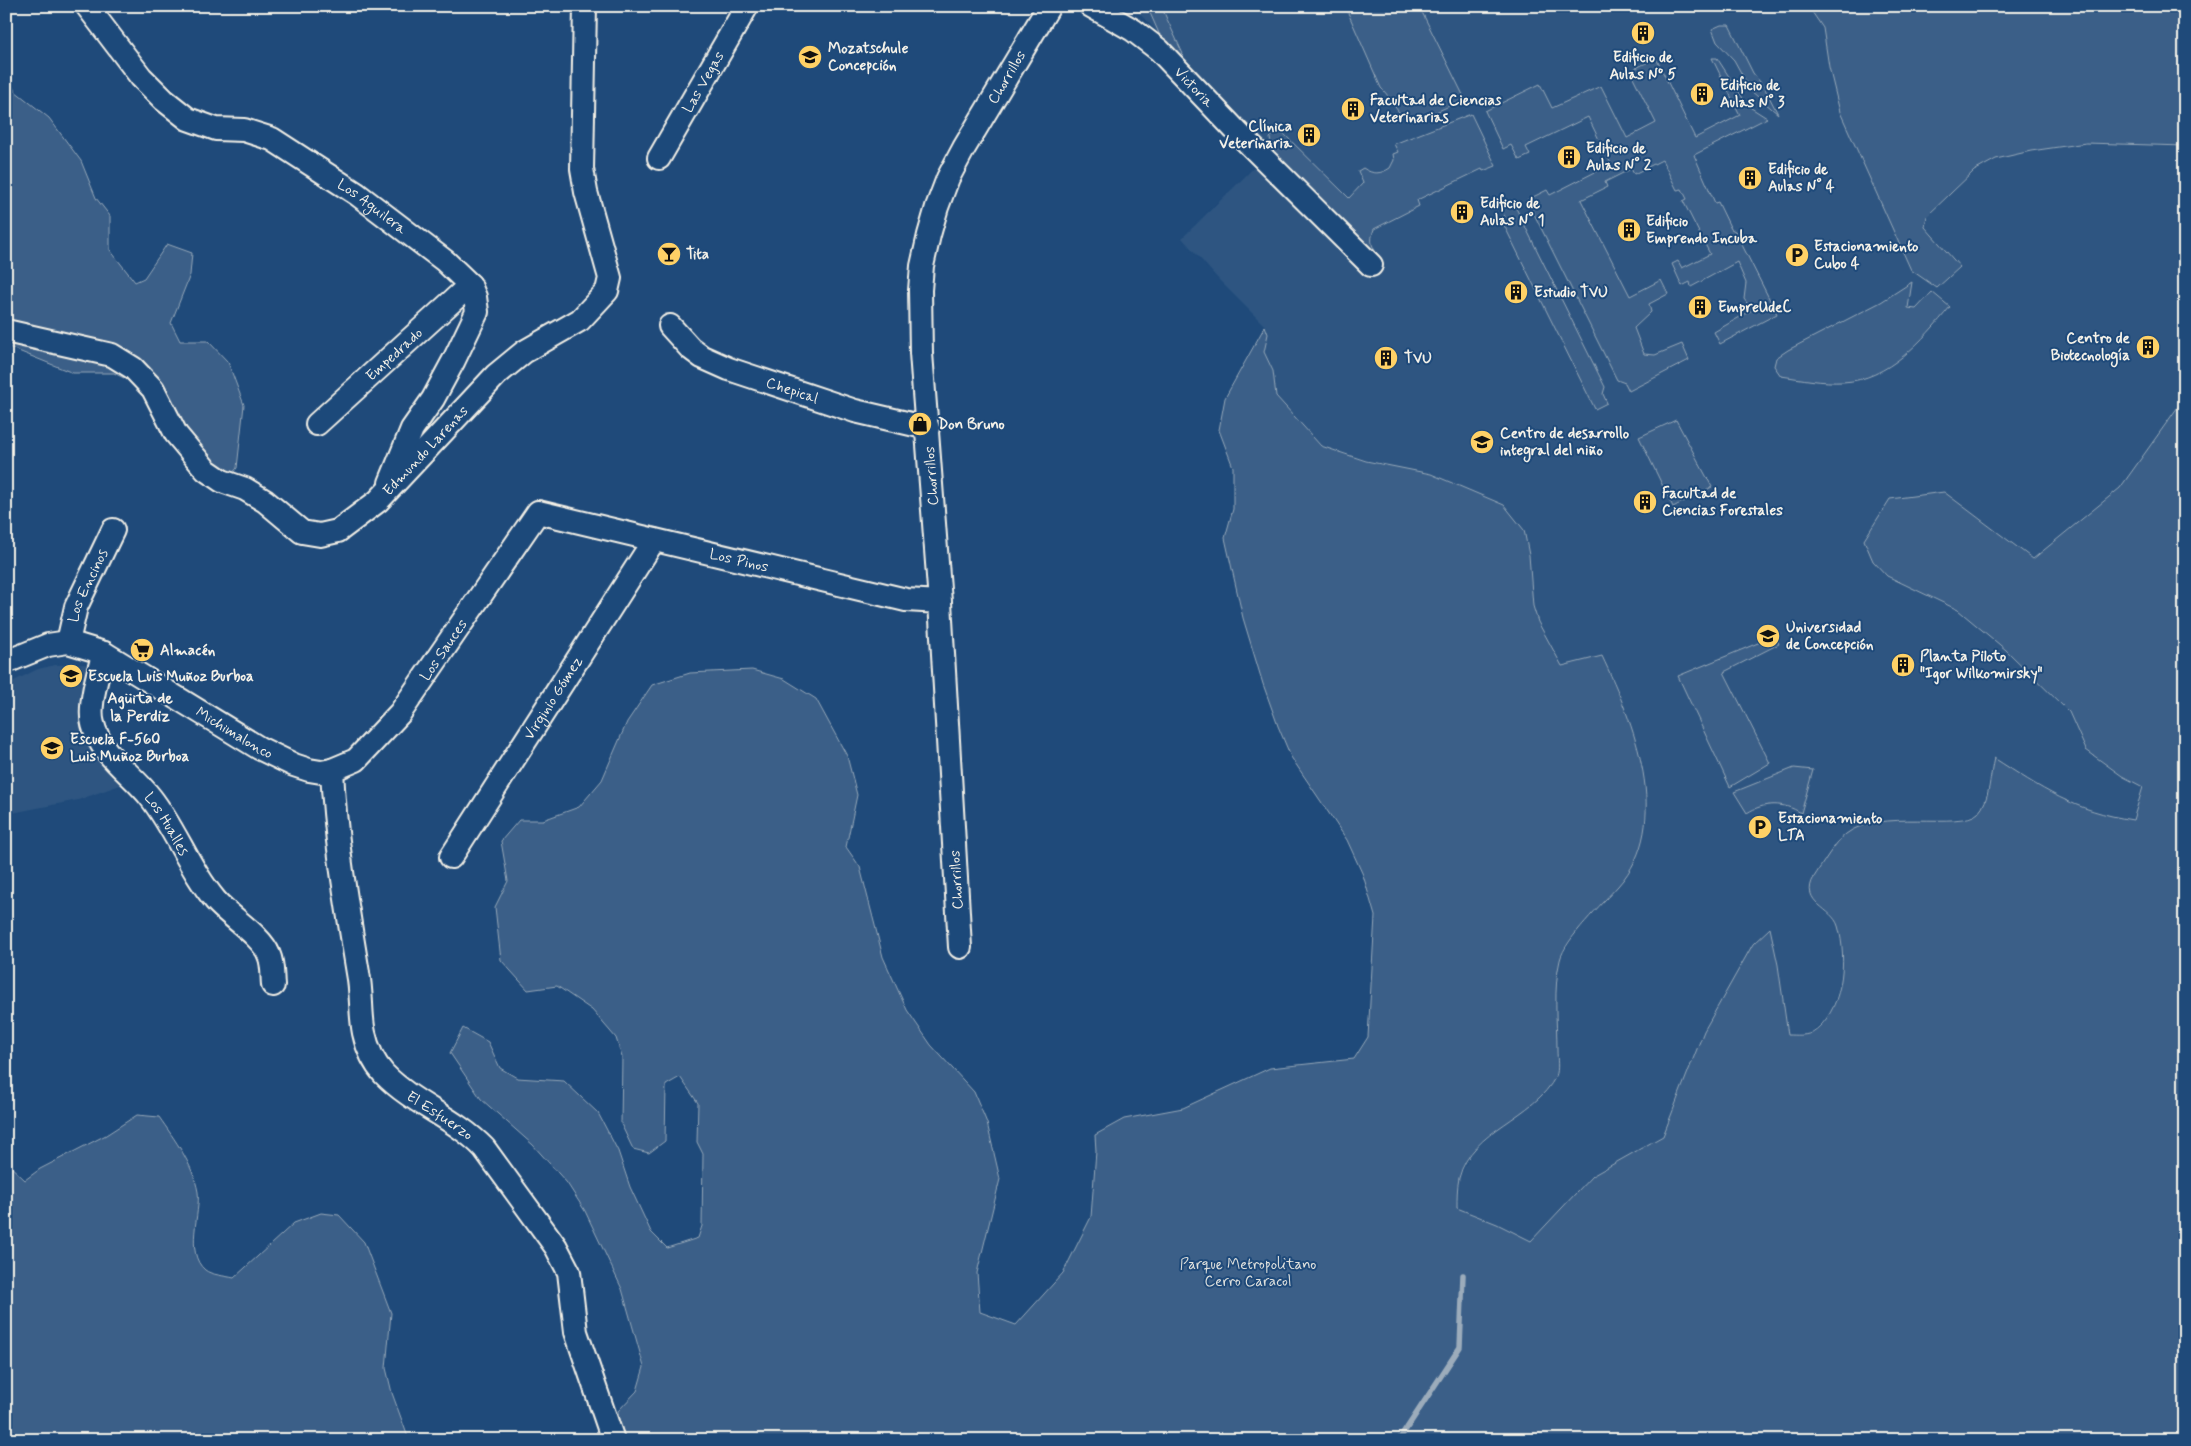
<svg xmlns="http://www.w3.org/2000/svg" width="2191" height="1446" viewBox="0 0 2191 1446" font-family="Mynerve,sans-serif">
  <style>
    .built { fill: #2d5581 }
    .green { fill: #3a5f88; stroke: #97a8b8 }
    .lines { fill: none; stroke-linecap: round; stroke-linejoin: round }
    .stream { stroke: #9cacbb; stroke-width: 5.5 }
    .minor-casing { stroke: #f4f1e8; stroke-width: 26 }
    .minor { stroke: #1f4a7a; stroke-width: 22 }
    .labels { text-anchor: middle; stroke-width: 4; stroke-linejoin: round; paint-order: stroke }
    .poi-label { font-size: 15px; font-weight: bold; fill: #f4f1e8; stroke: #1f4a7a; text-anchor: start }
    .street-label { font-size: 15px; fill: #f4f1e8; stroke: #1f4a7a }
    .park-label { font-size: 15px; fill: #e1e2de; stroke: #1f4a7a }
    .neighbourhood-label { font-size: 16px; font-weight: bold; fill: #f4f1e8; stroke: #1f4a7a }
  </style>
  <rect width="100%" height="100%" fill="#1f4a7a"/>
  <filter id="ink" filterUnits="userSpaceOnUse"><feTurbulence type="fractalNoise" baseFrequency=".02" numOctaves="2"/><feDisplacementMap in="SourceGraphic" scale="10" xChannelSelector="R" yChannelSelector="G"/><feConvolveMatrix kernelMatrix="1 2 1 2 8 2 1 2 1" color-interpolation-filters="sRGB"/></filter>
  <g filter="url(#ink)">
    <!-- built -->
    <path class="built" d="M 1132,6 L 1808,6 L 1823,28 L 1829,67 L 1911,270 L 1959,267 L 1925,227 L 1927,216 L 1974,171 L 1996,159 L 2031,151 L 2086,143 L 2185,146 L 2185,397 L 2120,488 L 2033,559 L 1943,492 L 1887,576 L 1958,610 L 2006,650 L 2041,684 L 2069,712 L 2086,750 L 2122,776 L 2143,787 L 2133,820 L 2107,816 L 2052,796 L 1994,759 L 1984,805 L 1977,814 L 1964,818 L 1942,820 L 1895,820 L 1826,861 L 1817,872 L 1814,900 L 1838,923 L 1843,947 L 1842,980 L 1829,1016 L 1809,1034 L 1788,1035 L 1778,965 L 1770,929 L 1733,981 L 1704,1031 L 1663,1136 L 1592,1176 L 1531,1242 L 1497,1224 L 1457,1208 L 1459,1178 L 1472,1152 L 1500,1126 L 1557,976 L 1560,958 L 1647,820 L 1642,762 L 1614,681 L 1602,656 L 1562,667 L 1538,622 L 1533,606 L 1529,555 L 1524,530 L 1504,505 L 1321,446 L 1276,396 L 1273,371 L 1264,352 L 1268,334 L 1265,326 L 1219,280 L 1182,238 L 1272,150 L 1182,62 L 1182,57 Z
      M 90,664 L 86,713 L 126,783 L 78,800 L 12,813 L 6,800 L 6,685 L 38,669 L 55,665 Z"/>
    <!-- green -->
    <path class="green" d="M 1147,6 L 1161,6 L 1183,54 L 1179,58 L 1161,38 Z
      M 1345,6 L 1419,6 L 1465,99 L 1416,121 C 1396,119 1395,101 1381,88 Z
      M 1808,6 L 2185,6 L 2185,146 L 2086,143 L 2031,151 L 1996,159 L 1974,171 L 1927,216 L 1925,227 L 1960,267 L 1937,288 L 1911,270 L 1840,112 L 1829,67 L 1823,28 Z
      M 1721,25 L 1729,25 L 1753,73 L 1764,87 L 1778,114 L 1751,91 L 1734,60 L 1717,42 L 1712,29 Z
      M 1656,58 L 1695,138 L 1740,115 L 1712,58 L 1717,58 L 1748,106 L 1767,118 L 1694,155 L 1715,203 L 1718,202 L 1731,229 L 1735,231 L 1777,314 L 1720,344 L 1714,332 L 1752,310 L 1744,299 L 1746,283 L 1737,262 L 1691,287 L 1690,282 L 1682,286 L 1672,264 L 1678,261 L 1682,268 L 1710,254 L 1683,201 L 1687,199 L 1682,189 L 1677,190 L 1662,160 L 1634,174 L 1631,169 L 1605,182 L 1607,187 L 1581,200 L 1630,296 L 1661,280 L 1668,294 L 1649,304 L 1651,312 L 1634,328 L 1644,354 L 1655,355 L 1682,344 L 1689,360 L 1629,391 L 1625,383 L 1617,380 L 1527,200 L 1547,190 L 1550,195 L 1611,164 L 1588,117 L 1526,147 L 1530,155 L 1519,160 L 1511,145 L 1503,149 L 1485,111 L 1540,84 L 1552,108 L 1601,86 L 1627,138 L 1656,123 L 1630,71 Z
      M 6,74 L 15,91 L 49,118 L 81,161 L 96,198 L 110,216 L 110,250 L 135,282 L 144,278 L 167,244 L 192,253 L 190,275 L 171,323 L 180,341 L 208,341 L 228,362 L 244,405 L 237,468 L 219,489 L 144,388 L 114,373 L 73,373 L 6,346 Z
      M 1471,114 L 1496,166 L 1483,171 L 1482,169 L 1417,200 L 1419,206 L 1374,229 C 1369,242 1372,248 1381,259 L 1328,216 L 1272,150 L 1270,138 L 1279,129 L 1349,198 L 1363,183 L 1358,171 L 1363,168 C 1373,175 1381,174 1390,168 L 1394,160 L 1393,154 L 1398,152 L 1394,144 Z
      M 1512,200 L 1605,387 L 1603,394 L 1607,403 L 1595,409 L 1501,219 L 1505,217 L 1500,207 Z
      M 1912,282 L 1908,308 L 1916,309 L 1932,292 L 1950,307 C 1923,340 1888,380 1843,382 C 1822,383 1802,379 1781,376 L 1774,366 L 1776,358 L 1788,350 L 1881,302 Z
      M 1265,326 L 1268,334 L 1264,352 L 1273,371 L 1276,396 L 1321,446 L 1366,461 L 1431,474 L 1504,505 L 1524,530 L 1529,555 L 1533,606 L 1538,622 L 1562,666 L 1602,656 C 1633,722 1675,823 1618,886 C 1603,903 1565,939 1560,960 C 1553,988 1557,1021 1557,1050 C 1557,1058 1559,1070 1556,1076 C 1534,1119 1472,1128 1459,1178 C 1457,1187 1457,1199 1457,1208 L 1497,1224 L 1531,1241 L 1592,1176 L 1663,1136 L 1704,1031 L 1753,944 L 1770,928 L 1778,965 L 1788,1035 C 1795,1035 1805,1036 1811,1033 C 1843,1014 1848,959 1838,926 C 1833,908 1799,903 1814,877 C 1821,866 1836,841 1846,834 C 1878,808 1961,830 1978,813 C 1990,801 1990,774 1994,758 C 2042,789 2074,811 2133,820 L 2143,787 L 2122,776 L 2086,750 L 2069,712 L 2006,650 L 1958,610 L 1887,576 L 1873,561 L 1864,540 L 1890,499 L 1944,492 L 2033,559 L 2120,488 L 2185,397 L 2185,1440 L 621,1440 L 618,1411 L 637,1391 L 644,1367 L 622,1289 L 585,1211 L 567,1183 L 533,1145 L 481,1099 L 450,1053 L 463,1028 L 488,1042 L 500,1068 L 517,1078 L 564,1081 L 598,1113 L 618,1151 L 630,1187 L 651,1232 L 667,1248 L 698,1238 L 702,1226 L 703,1154 L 697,1142 L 698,1103 L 680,1077 L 666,1085 L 665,1141 L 649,1153 L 633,1149 L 621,1124 L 622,1057 L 616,1038 L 592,1010 L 557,986 L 528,990 L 501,960 L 495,907 L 508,881 L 501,841 L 519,820 L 543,820 L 579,807 L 602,780 L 627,722 L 652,685 L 690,673 L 752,670 L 784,679 L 816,699 L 847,756 L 857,795 L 846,847 L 860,867 L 883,957 L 907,1010 L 931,1045 L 974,1092 L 987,1123 L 1000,1179 L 977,1273 L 980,1312 L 1016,1325 L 1063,1273 L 1091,1217 L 1096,1151 L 1095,1135 L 1124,1119 L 1183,1108 L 1270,1068 L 1354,1059 L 1368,1037 L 1375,916 L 1363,875 L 1347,840 L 1291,757 L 1278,726 L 1263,684 L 1243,618 L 1225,538 L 1233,509 L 1233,467 L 1219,430 L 1225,398 Z
      M 1676,420 L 1712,487 L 1673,507 L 1639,437 Z
      M 1775,636 L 1779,644 L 1724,672 L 1770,763 L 1730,787 L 1678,676 Z
      M 1794,768 L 1813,770 L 1801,813 C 1784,802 1764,802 1747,813 L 1734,792 Z
      M 137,1115 L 159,1117 C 175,1140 193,1164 198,1192 C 201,1213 184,1252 205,1270 C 211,1275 226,1276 234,1278 L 294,1223 L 321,1213 L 339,1215 L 364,1242 L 391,1313 L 386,1368 L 392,1393 L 409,1440 L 6,1440 L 6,1162 L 25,1180 L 40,1169 L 106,1135 Z"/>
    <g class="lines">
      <!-- stream -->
      <path class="stream" d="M 1399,1440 L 1460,1347 L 1463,1275"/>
      <!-- minor casing -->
      <g class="minor-casing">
        <g id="minor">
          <path id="s1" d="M 87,6 L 141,77 L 164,100 L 188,119 L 216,129 L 244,130 L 272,139 L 357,194 L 445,261 L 470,285 L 475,297 L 477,312 L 454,360 L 433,399 L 412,429 L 390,483"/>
          <path id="s2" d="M 1091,6 L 1133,30 L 1159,50 L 1243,138 L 1371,265"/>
          <path id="s3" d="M 659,158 L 747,6"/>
          <path id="s4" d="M 670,326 L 690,348 L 702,357 L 729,369 L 855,411 L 928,428"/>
          <path id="s5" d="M 6,331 L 112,355 L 133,368 L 153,389 L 176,434 L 206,470 L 222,481 L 245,489 L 265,501 L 302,532 L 320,535 L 338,531 L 378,501 L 496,375 L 524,352 L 580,320 L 607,291 L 610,278 L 586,192 L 582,169 L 585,6"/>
          <path id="s6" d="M 317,424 L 470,285"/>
          <path id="s7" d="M 68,642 L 76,607 L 113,530"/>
          <path id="s8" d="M 104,653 C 99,669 88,707 93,724 C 101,756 132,773 151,798 C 176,830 189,869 216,901 C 229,916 262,936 269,955 C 273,964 272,975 273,985"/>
          <path id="s9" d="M 6,662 L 48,645 L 68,642 L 104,653 L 259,748 L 294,765 L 309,770 L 321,772 L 332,770 L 356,760 L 400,713 L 538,512 L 906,600 L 940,602"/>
          <path id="s10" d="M 332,770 C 335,838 347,906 358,973 C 362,993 360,1014 364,1033 C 367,1047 374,1063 384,1074 C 413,1104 455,1118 484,1148 L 556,1247 L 569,1272 L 576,1332 L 613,1440"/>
          <path id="s11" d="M 451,857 L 654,540"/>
          <path id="s12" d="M 960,947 L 940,602 L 921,353 L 920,290 L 922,266 L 929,235 L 937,207 L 948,178 L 964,148 L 1049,6"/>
        </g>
      </g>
      <!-- minor -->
      <use href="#minor" class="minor"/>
    </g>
  </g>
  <!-- icons -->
  <defs>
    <g id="building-disc" transform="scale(1.25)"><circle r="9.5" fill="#ffd166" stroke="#1f4a7a"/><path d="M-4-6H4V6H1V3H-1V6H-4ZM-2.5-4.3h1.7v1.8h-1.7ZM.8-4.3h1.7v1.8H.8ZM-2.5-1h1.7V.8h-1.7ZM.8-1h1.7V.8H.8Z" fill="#111"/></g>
    <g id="school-disc" transform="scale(1.25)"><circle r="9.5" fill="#ffd166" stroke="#1f4a7a"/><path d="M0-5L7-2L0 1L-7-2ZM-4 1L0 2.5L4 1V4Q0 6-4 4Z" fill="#111"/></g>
    <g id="bar-disc" transform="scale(1.25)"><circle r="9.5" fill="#ffd166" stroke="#1f4a7a"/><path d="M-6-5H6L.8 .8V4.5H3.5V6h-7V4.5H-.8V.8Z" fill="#111"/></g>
    <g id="parking-disc" transform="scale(1.25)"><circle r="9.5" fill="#ffd166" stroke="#1f4a7a"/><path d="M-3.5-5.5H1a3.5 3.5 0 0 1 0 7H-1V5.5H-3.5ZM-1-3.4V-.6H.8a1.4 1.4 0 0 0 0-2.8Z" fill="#111"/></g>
    <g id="shop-disc" transform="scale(1.25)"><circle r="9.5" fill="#ffd166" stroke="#1f4a7a"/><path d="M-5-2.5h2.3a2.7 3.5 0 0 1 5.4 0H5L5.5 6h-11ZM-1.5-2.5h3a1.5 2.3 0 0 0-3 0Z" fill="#111"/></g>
    <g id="university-disc" transform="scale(1.25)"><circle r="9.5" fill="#ffd166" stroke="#1f4a7a"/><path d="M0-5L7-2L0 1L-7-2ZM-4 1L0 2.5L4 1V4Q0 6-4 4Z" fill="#111"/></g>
    <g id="supermarket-disc" transform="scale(1.25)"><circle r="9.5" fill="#ffd166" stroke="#1f4a7a"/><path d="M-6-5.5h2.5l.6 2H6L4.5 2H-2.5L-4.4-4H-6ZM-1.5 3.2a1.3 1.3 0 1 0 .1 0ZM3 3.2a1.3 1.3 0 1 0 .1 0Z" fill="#111"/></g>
  </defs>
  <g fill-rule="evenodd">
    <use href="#building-disc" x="1643" y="33"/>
    <use href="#school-disc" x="810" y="57"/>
    <use href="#building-disc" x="1702" y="94"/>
    <use href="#building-disc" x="1353" y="109"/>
    <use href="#building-disc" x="1309" y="135"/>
    <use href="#building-disc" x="1569" y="157"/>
    <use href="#building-disc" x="1750" y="178"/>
    <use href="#building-disc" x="1462" y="212"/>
    <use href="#building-disc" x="1629" y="230"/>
    <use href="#bar-disc" x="669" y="254"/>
    <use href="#parking-disc" x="1797" y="255"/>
    <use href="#building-disc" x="1516" y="292"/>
    <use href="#building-disc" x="1700" y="307"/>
    <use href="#building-disc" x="2148" y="347"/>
    <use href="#building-disc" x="1386" y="358"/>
    <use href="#shop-disc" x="920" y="424"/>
    <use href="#school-disc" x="1482" y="442"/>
    <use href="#building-disc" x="1645" y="502"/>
    <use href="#university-disc" x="1768" y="636"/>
    <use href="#supermarket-disc" x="142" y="650"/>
    <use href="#building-disc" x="1903" y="665"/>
    <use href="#school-disc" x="71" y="676"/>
    <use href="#school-disc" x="52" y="748"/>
    <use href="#parking-disc" x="1760" y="827"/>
  </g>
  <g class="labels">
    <!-- poi labels -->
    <g class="poi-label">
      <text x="828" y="53">Mozatschule<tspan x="828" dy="17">Concepción</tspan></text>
      <text x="1643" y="62" text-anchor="middle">Edificio de<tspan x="1643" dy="17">Aulas Nº 5</tspan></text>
      <text x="1720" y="90">Edificio de<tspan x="1720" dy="17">Aulas N° 3</tspan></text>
      <text x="1370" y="105">Facultad de Ciencias<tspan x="1370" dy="17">Veterinarias</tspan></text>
      <text x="1292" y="131" text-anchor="end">Clínica<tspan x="1292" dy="17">Veterinaria</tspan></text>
      <text x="1586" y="153">Edificio de<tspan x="1586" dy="17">Aulas N° 2</tspan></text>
      <text x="1768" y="174">Edificio de<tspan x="1768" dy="17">Aulas N° 4</tspan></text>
      <text x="1480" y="208">Edificio de<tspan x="1480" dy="17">Aulas N° 1</tspan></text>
      <text x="1646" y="226">Edificio<tspan x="1646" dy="17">Emprendo Incuba</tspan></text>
      <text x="1814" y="251">Estacionamiento<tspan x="1814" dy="17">Cubo 4</tspan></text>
      <text x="686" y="259">Tita</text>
      <text x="1534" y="297">Estudio TVU</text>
      <text x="1718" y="312">EmpreUdeC</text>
      <text x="2130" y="343" text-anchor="end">Centro de<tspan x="2130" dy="17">Biotecnología</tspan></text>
      <text x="1404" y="363">TVU</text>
      <text x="938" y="429">Don Bruno</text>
      <text x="1500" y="438">Centro de desarrollo<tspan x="1500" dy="17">integral del niño</tspan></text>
      <text x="1662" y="498">Facultad de<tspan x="1662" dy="17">Ciencias Forestales</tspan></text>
      <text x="1786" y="632">Universidad<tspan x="1786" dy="17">de Concepción</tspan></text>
      <text x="160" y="655">Almacén</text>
      <text x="1920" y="661">Planta Piloto<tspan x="1920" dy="17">"Igor Wilkomirsky"</tspan></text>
      <text x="88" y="681">Escuela Luis Muñoz Burboa</text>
      <text x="70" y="744">Escuela F-560<tspan x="70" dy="17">Luis Muñoz Burboa</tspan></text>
      <text x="1778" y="823">Estacionamiento<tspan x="1778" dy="17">LTA</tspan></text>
    </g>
    <!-- street labels -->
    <g class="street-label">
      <text dy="5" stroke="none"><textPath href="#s12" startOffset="891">Chorrillos</textPath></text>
      <text dy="5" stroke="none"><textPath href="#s3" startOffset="88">Las Vegas</textPath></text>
      <text dy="5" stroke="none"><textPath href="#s2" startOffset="132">Victoria</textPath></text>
      <text dy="5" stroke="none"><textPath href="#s1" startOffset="360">Los Aguilera</textPath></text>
      <text dy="5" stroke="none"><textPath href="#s6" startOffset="104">Empedrado</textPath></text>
      <text dy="5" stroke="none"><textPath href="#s4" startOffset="141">Chepical</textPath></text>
      <text dy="5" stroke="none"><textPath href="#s5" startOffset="531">Edmundo Larenas</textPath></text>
      <text transform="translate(931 476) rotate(-94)" y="5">Chorrillos</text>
      <text dy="5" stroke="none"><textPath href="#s9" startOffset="904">Los Pinos</textPath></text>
      <text dy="5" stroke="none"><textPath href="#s7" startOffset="60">Los Encinos</textPath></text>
      <text dy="5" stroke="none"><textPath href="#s9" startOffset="530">Los Sauces</textPath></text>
      <text dy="5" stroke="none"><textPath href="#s11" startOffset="189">Virginio Gómez</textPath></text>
      <text dy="5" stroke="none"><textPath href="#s9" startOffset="256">Michimalonco</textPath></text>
      <text dy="5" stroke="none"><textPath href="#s8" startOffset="198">Los Hualles</textPath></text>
      <text transform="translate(956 880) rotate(-93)" y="5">Chorrillos</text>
      <text dy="5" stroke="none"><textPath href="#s10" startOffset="381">El Esfuerzo</textPath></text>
    </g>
    <!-- park labels -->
    <g class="park-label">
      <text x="1248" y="1269">Parque Metropolitano<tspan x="1248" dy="17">Cerro Caracol</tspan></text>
    </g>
    <!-- neighbourhood labels -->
    <g class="neighbourhood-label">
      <text x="140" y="703">Agüita de<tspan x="140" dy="18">la Perdiz</tspan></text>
    </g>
  </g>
  <!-- margin -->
  <rect width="2191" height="1446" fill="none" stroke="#1f4a7a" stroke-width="25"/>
  <rect x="12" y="12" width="2166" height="1421" fill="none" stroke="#f4f1e8" stroke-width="2" filter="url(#ink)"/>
</svg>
